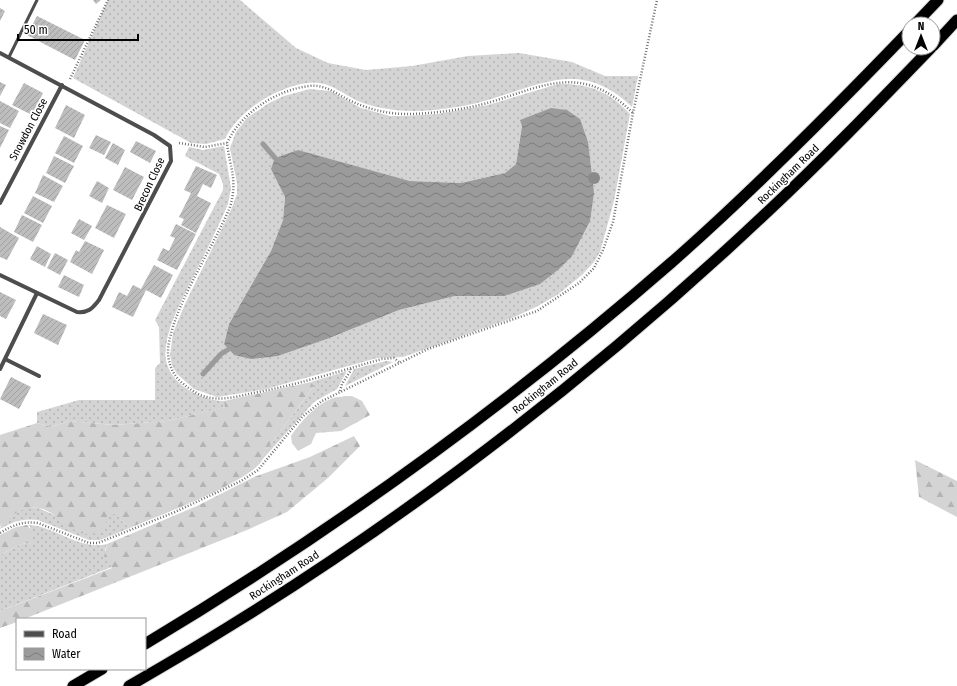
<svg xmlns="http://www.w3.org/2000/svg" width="957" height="686" viewBox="0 0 957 686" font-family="'Fira Sans Condensed',sans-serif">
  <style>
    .grass { fill: url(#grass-dots); fill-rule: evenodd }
    .forest { fill: url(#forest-firs) }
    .water { fill: url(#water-waves) }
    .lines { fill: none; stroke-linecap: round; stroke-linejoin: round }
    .stream { stroke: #9b9b9b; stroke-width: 5 }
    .building { fill: url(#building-hatch) }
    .trunk-casing { stroke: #dbdbdb; stroke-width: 13 }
    .path { stroke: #6f6f6f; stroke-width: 2.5; stroke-dasharray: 1 2; stroke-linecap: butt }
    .service { stroke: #4d4d4d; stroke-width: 3 }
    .minor { stroke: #4d4d4d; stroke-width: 4 }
    .trunk { stroke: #000; stroke-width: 11 }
    .tree { fill: #8a8a8a }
    .labels { text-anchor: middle; stroke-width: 4; stroke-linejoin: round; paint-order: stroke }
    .street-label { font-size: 11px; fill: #000; stroke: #fff }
  </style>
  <defs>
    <pattern id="grass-dots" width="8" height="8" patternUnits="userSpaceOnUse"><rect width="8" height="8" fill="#d4d4d4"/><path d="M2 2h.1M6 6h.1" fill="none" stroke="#b4b4b4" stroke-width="1.8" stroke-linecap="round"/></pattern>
    <pattern id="forest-firs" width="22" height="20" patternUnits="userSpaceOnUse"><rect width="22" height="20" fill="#d4d4d4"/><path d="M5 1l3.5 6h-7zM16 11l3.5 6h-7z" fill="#b4b4b4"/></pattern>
    <pattern id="water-waves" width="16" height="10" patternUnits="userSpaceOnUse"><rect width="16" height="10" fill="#9b9b9b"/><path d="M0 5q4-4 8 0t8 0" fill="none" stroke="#7c7c7c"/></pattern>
    <pattern id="building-hatch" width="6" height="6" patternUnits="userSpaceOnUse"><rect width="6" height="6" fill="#bdbdbd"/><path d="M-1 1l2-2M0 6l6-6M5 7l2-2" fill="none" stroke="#a1a1a1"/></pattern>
  </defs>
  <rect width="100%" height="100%" fill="#fff"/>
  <!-- grass -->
  <path class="grass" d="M 108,0 L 240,0 L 296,48 L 328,63 L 366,70 L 412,66 L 468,56 L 519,53 L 572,62 L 605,76 L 638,76 L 632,107 C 582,59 543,84 488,100 C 471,105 452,108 434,110 C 409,112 387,111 363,103 C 344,96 329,79 307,83 C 275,88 239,110 225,139 L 206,144 L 191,143 L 73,78 Z
    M 558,84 C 589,83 610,92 630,114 L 614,201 L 600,252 L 594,262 L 582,275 L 557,295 L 536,307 L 512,318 L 403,357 L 377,358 L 266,389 L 217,397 L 194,389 L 177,374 L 172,365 L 170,355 L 173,333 L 185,304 L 231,210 L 237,194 L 237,183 L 230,148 L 236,132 L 247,118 L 269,103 L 284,96 L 310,89 L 330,91 L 361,108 L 390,116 L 406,116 L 437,114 L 488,105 ZM 520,120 L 572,256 L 504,296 L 455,296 L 399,310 L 327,339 L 278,356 L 234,355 L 224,344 L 229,324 L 271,251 L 283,220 L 285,197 L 280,184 L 297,150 L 410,181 L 461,183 L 505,173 L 516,164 L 522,125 Z
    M 224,146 L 231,188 L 228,204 C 217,230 204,256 191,281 C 181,302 169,323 166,346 C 160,379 196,400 224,401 L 226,407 L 167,421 L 114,425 L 69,421 L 51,427 L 37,423 L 37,412 L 79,400 L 155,400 L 155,368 L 160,363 L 159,327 L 155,320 L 223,190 L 223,184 L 219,174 L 185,156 L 189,147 L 203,150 Z
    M 386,361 L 393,362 L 345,386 L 354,369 Z
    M 347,371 L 337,389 L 314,402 L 261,461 L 264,453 L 314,386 L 311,382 Z
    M 26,507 L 39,508 L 60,518 L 118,513 L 122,521 L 130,528 L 100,540 L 89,540 L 38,520 C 22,518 13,522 0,529 L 3,520 Z
    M 27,525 C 55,525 78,551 107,544 L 105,550 L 112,567 L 0,611 L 0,555 L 21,544 L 31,543 L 30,526 Z"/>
  <!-- forest -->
  <path class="forest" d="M 311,382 L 314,386 L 264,453 C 263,456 263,459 261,462 C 243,485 159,515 130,528 L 122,521 L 117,513 L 107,515 L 106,528 C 100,531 93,535 86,534 C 59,529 49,494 16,513 C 9,517 4,519 0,527 L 0,435 L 37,423 L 51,427 L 69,421 L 114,425 L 167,421 L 225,407 L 224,401 Z
    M 352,396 L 362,401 L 370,415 L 341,431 L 316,433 L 311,444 L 298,451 L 292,443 L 291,436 C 301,421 315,405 333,398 C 338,396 346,397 352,396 Z
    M 354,436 L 360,446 L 328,478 L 287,512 L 247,530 L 24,619 L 17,619 L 17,622 L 0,628 L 0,611 L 112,568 L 104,557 L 107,544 L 197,506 L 254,477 L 310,457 Z
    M 915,460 L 957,481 L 957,517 L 919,497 Z
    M 27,525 L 31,530 L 31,543 L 21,544 L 0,555 L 0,535 L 16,527 Z"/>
  <!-- water -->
  <path class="water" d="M 551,108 L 567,110 L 580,119 L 588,142 L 594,193 L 590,221 L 572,256 L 559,269 L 540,284 L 504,296 L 455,296 L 399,310 L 327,339 L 278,356 L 251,359 L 234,355 L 224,344 L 229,324 L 271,251 L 283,220 L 285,197 L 271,169 L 275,158 L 298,150 L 410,181 L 461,183 L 505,173 L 516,164 L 522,126 L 520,120 Z"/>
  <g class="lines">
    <!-- stream -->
    <path class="stream" d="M 263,144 L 275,158
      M 203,374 L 221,354 L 229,349"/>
  </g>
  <!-- building -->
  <path class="building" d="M 93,0 L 101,0 L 96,4 Z
    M 0,8 L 5,11 L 0,21 Z
    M 37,16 L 85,40 L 75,60 L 27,35 Z
    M 0,82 L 6,85 L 0,96 Z
    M 24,83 L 43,93 L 32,115 L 12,105 Z
    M 0,101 L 19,111 L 10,128 L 0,123 Z
    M 66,105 L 85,115 L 74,138 L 55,128 Z
    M 0,126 L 9,130 L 0,148 Z
    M 96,135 L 111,142 L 104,155 L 89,148 Z
    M 64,136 L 83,146 L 74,163 L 55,153 Z
    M 136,141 L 156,151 L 150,163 L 130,152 Z
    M 113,143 L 125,150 L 118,165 L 105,158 Z
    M 54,156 L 74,166 L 65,183 L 46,173 Z
    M 196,166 L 217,175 L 211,188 L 203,184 L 197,196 L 211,203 L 196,233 L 181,225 L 184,219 L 179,217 L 191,193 L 184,190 Z
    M 125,167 L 144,177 L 132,200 L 113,190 Z
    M 43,175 L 63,186 L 54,202 L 35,193 Z
    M 97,181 L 109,188 L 102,203 L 89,196 Z
    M 33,196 L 52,206 L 43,223 L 24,213 Z
    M 107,205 L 126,214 L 114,238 L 95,228 Z
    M 22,215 L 42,225 L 33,242 L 14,232 Z
    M 79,219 L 92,226 L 84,240 L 71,233 Z
    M 176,224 L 196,234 L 177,270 L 157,260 L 163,248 L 169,251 L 172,244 L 175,238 L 170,236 Z
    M 0,227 L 19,238 L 7,260 L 0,257 Z
    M 85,241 L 104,250 L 92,274 L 70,262 L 76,250 L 79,252 Z
    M 37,246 L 51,254 L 45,267 L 30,259 Z
    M 55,253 L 68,260 L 60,275 L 47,268 Z
    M 154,265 L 173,275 L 161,298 L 146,290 L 133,317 L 112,307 L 119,292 L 127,296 L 133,285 L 141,289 Z
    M 64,275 L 84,285 L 79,297 L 58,287 Z
    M 0,292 L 16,300 L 6,319 L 0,316 Z
    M 43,314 L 67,325 L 58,345 L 34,333 Z
    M 11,377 L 31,387 L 19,409 L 0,399 Z"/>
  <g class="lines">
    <!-- trunk casing -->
    <g class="trunk-casing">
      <path id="trunk" d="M 915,24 L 938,0
        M 933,46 L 957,20
        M 145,644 C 332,532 508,405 672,262 C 755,189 833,110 909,31
        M 73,686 L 102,669
        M 129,686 C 356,557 573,395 763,216 C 821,162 876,105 931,48"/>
    </g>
    <!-- path -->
    <path class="path" d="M 70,79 L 108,0
      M 179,143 L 205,147 L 227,143
      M 399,362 L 394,358 L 382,359 C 340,371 297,385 253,393 C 240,396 226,400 212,398 C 200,397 189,389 180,381 C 170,371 166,357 169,342 C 178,298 212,250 230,207 C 238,179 230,169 227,143 C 241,113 276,90 309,86 C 326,84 336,94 351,101 C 368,109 387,114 407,114 C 432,114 467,109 491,102 C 548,84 583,64 633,113
      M 340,391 L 342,384 L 351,370 L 350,368
      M 0,533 C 13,525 23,521 38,523 L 89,543 L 98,543 L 175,512 L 241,481 L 258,470 L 302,417 L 322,401 L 428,349 L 537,311 L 579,283 L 594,268 L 603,250 L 613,222 L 633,113 L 657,0"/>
    <!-- service -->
    <path class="service" d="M 9,57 L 37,0"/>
    <!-- minor -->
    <path class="minor" d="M 0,53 L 154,135 L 170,146 L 171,161 L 99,300 C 92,309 88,313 77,312 L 0,275
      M 0,203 L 62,85
      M 5,359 L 39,376
      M 0,369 L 37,293"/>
    <!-- trunk -->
    <use href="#trunk" class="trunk"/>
  </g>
  <!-- trees -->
  <circle class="tree" cx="594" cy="178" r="6"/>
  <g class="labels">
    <!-- street labels -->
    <g class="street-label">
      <text transform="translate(28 129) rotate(-62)" y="4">Snowdon Close</text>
      <text transform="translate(788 174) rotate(-44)" y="4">Rockingham Road</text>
      <text transform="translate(149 184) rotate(-65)" y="4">Brecon Close</text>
      <text transform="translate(545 386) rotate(-39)" y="4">Rockingham Road</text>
      <text transform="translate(284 575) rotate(-33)" y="4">Rockingham Road</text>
    </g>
  </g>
  <!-- legend -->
  <rect x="16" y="618" width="130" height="52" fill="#ffffff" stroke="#999999"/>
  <rect x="24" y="631" width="20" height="6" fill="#4d4d4d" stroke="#999999"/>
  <text x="52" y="638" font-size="12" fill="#000000">Road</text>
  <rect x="24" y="648" width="20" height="12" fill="url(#water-waves)" stroke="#999999"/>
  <text x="52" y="658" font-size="12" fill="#000000">Water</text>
  <!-- north arrow -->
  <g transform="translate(921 36)"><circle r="19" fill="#ffffff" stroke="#999999"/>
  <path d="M0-3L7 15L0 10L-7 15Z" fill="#000000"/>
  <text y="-6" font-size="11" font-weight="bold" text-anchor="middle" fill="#000000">N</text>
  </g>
  <!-- scale -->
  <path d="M18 34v6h120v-6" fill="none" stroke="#000000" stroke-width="2"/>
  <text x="24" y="34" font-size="12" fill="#000000" stroke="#ffffff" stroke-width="3" paint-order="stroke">50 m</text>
</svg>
